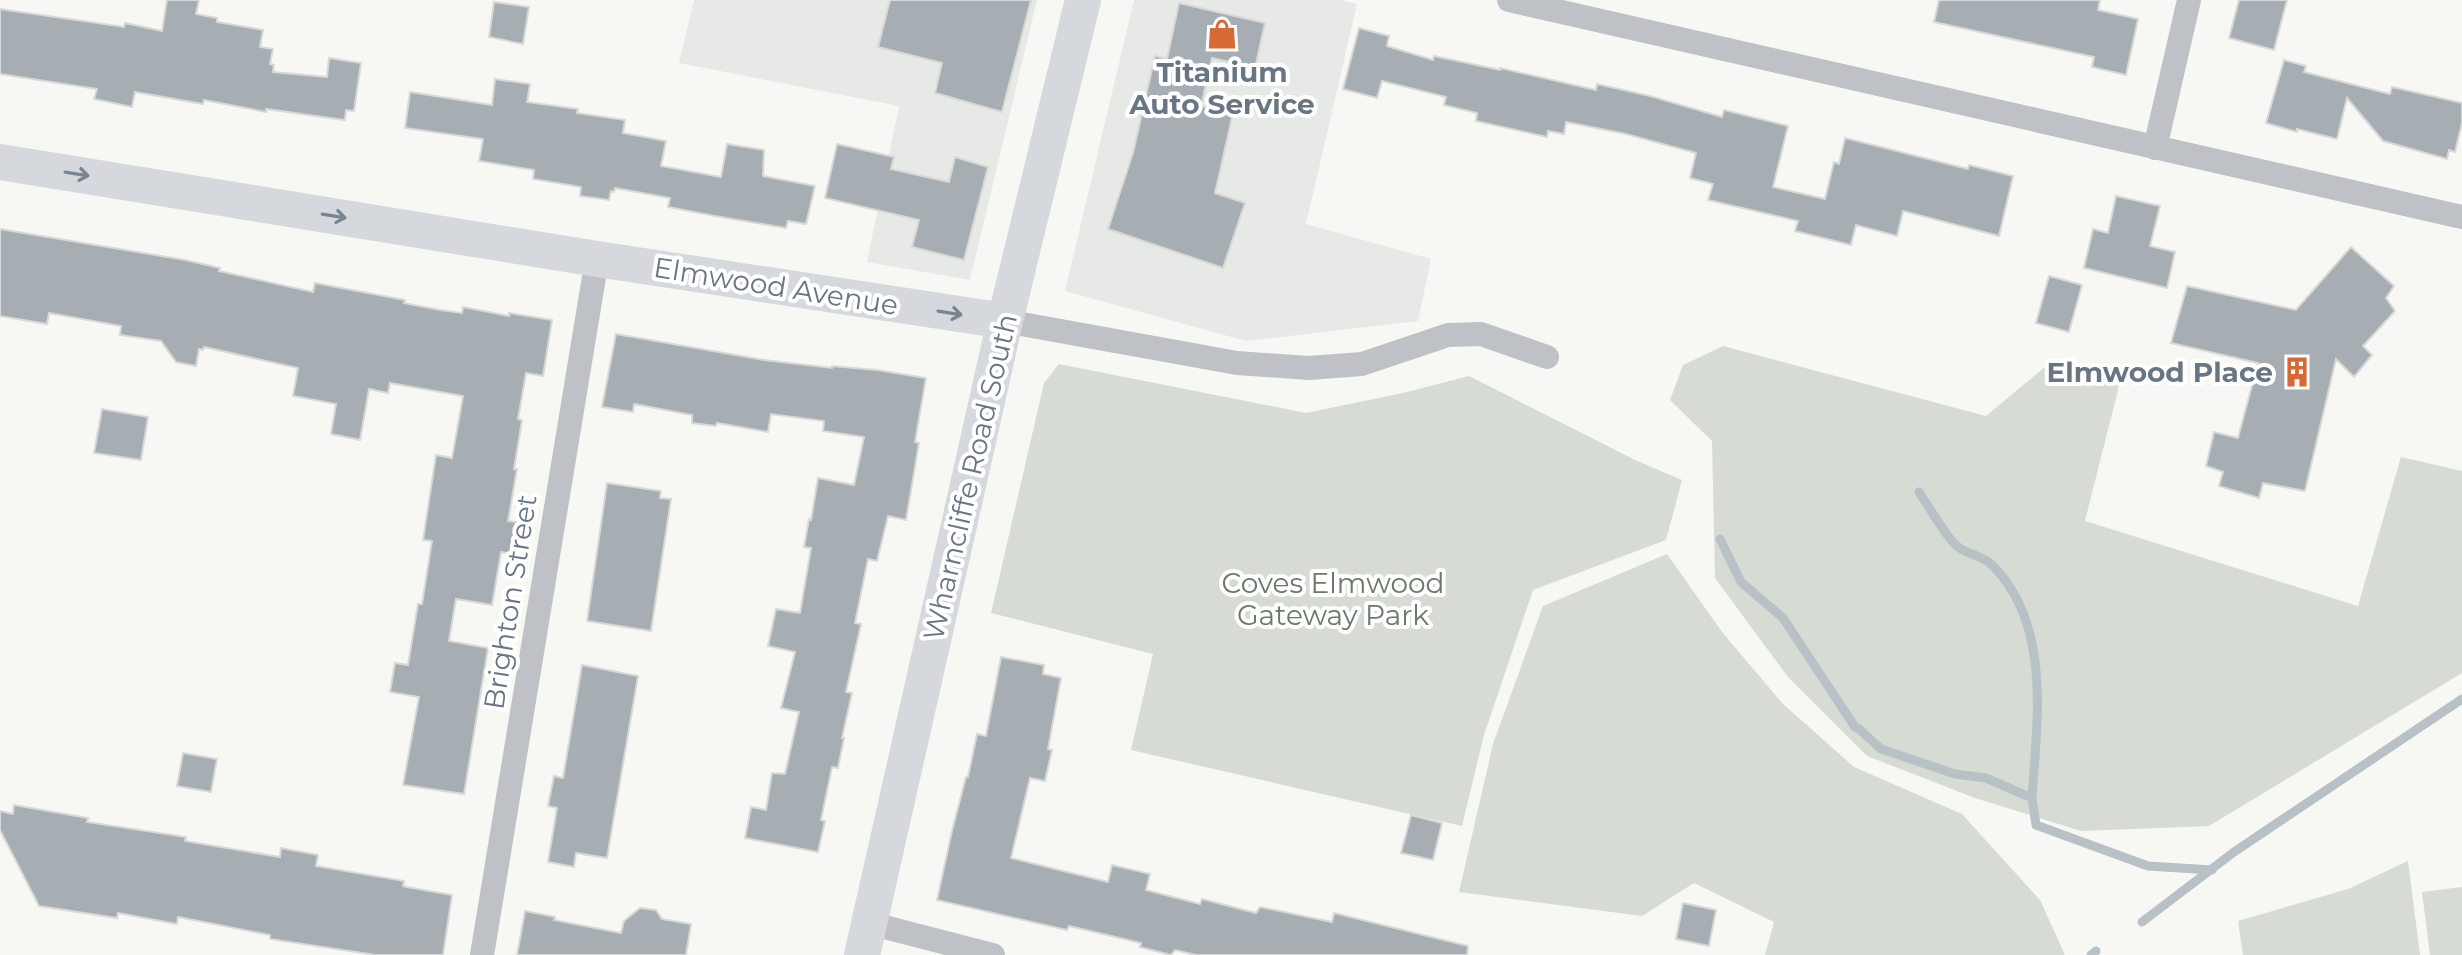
<svg xmlns="http://www.w3.org/2000/svg" width="2462" height="955" viewBox="0 0 2462 955" font-family="Montserrat,sans-serif">
  <style>
    .built { fill: #e7e9e7 }
    .green { fill: #d6dbd4 }
    .lines { fill: none; stroke-linecap: round; stroke-linejoin: round }
    .stream { stroke: #b8c1c6; stroke-width: 9 }
    .building { fill: #a6adb3; stroke: #d8d8d7; stroke-width: 2 }
    .street { stroke: #bec2c6; stroke-width: 24 }
    .secondary { stroke: #d5d8dc; stroke-width: 36 }
    .oneway { stroke: #788490 }
    .labels { text-anchor: middle; stroke-width: 8; stroke-linejoin: round; paint-order: stroke }
    .poi-label { font-size: 28px; font-weight: bold; fill: #687583; stroke: #fff }
    .street-label { font-size: 28px; fill: #687583; stroke: #fff }
    .park-label { font-size: 28px; fill: #697a67; stroke: #fff }
  </style>
  <rect width="100%" height="100%" fill="#f7f7f4"/>
  <!-- built -->
  <path class="built" d="M 694,0 L 1037,0 L 970,280 L 867,262 L 899,106 L 679,63 Z
    M 1134,0 L 1341,0 L 1357,4 L 1306,224 L 1431,259 L 1418,321 L 1246,341 L 1065,291 Z"/>
  <!-- green -->
  <path class="green" d="M 1723,346 L 1986,416 L 2052,361 L 2121,378 L 2085,521 L 2358,606 L 2401,457 L 2462,471 L 2462,673 L 2209,826 L 2081,831 L 1975,798 L 1867,756 L 1788,677 L 1715,578 L 1712,441 L 1670,400 L 1683,365 Z
    M 1059,364 L 1306,413 L 1403,393 L 1469,376 L 1635,460 L 1682,480 L 1666,540 L 1533,590 L 1484,735 L 1462,826 L 1131,750 L 1153,654 L 991,613 L 1044,383 Z
    M 1667,554 L 1722,632 L 1783,704 L 1854,767 L 1962,814 L 2040,900 L 2065,955 L 1765,955 L 1774,922 L 1694,883 L 1642,916 L 1459,892 L 1493,744 L 1543,606 Z
    M 2408,861 L 2420,955 L 2243,955 L 2238,921 L 2348,889 Z
    M 2462,887 L 2462,955 L 2430,955 L 2422,892 Z"/>
  <g class="lines">
    <!-- stream -->
    <path class="stream" d="M 1919,492 C 1928,505 1947,539 1958,547 C 1968,554 1982,556 1991,564 C 2052,623 2037,721 2032,798
      M 1720,539 L 1741,582 L 1783,618 L 1855,727 L 1859,729 L 1881,749 L 1955,774 L 1986,778 L 2032,798 L 2036,825 L 2148,866 L 2212,870
      M 2142,922 L 2234,852 L 2462,699
      M 2091,955 L 2096,951"/>
  </g>
  <!-- building -->
  <path class="building" d="M 167,0 L 199,0 L 196,14 L 217,18 L 217,22 L 263,30 L 260,47 L 273,49 L 270,64 L 274,65 L 273,72 L 327,77 L 329,58 L 361,63 L 354,111 L 346,110 L 345,120 L 266,109 L 266,112 L 204,100 L 203,104 L 135,92 L 132,107 L 94,99 L 97,89 L 0,74 L 0,9 L 124,27 L 125,23 L 162,31 Z
    M 890,0 L 1031,0 L 1002,112 L 935,93 L 942,63 L 878,47 Z
    M 1939,0 L 2100,0 L 2098,10 L 2138,19 L 2126,75 L 2092,67 L 2094,57 L 1934,22 Z
    M 2239,0 L 2287,0 L 2274,50 L 2229,38 Z
    M 494,2 L 529,7 L 523,44 L 489,37 Z
    M 1179,3 L 1265,23 L 1255,68 L 1212,58 L 1201,106 L 1233,113 L 1215,193 L 1245,203 L 1223,268 L 1108,229 L 1133,153 L 1155,56 L 1167,59 Z
    M 1359,28 L 1389,36 L 1387,46 L 1433,60 L 1434,56 L 1500,70 L 1500,68 L 1596,90 L 1597,84 L 1650,96 L 1722,117 L 1724,110 L 1788,126 L 1773,187 L 1825,199 L 1834,162 L 1839,164 L 1845,138 L 1968,169 L 1969,165 L 2013,176 L 1999,236 L 1903,211 L 1897,236 L 1856,225 L 1851,245 L 1795,231 L 1798,221 L 1708,200 L 1713,184 L 1690,178 L 1696,153 L 1626,134 L 1566,122 L 1564,134 L 1548,131 L 1547,137 L 1476,121 L 1477,113 L 1444,105 L 1446,97 L 1382,81 L 1377,98 L 1343,89 Z
    M 2284,60 L 2306,66 L 2304,72 L 2390,94 L 2392,87 L 2462,103 L 2462,123 L 2455,152 L 2449,150 L 2447,159 L 2383,141 L 2347,98 L 2337,139 L 2297,129 L 2297,132 L 2266,123 Z
    M 495,79 L 530,84 L 527,102 L 578,109 L 577,113 L 625,120 L 623,133 L 666,141 L 661,166 L 721,177 L 727,144 L 764,150 L 763,176 L 815,186 L 806,224 L 788,221 L 786,228 L 715,216 L 668,207 L 670,198 L 615,188 L 614,192 L 611,191 L 609,200 L 580,196 L 581,187 L 533,179 L 534,170 L 479,161 L 483,139 L 405,128 L 410,92 L 492,105 Z
    M 837,144 L 894,157 L 891,169 L 949,182 L 955,157 L 988,167 L 964,260 L 912,247 L 919,220 L 825,198 Z
    M 2116,196 L 2160,206 L 2150,246 L 2175,252 L 2167,288 L 2084,268 L 2093,229 L 2108,233 Z
    M 0,229 L 185,260 L 220,268 L 219,271 L 313,292 L 315,283 L 405,300 L 404,303 L 440,310 L 462,313 L 463,307 L 509,316 L 509,313 L 552,320 L 543,376 L 526,373 L 518,419 L 522,420 L 514,469 L 517,469 L 508,521 L 516,522 L 511,554 L 501,552 L 492,605 L 456,599 L 449,641 L 488,648 L 464,794 L 403,785 L 419,697 L 390,692 L 395,663 L 408,665 L 418,604 L 422,604 L 432,541 L 423,540 L 436,455 L 452,458 L 463,396 L 390,383 L 388,393 L 369,389 L 360,440 L 331,434 L 336,404 L 293,396 L 298,368 L 204,347 L 203,350 L 199,349 L 196,366 L 176,362 L 161,341 L 120,335 L 121,326 L 49,313 L 47,324 L 0,316 Z
    M 2351,247 L 2394,286 L 2386,298 L 2395,311 L 2363,346 L 2372,355 L 2354,377 L 2336,359 L 2305,491 L 2263,483 L 2259,498 L 2219,486 L 2223,472 L 2206,466 L 2214,432 L 2238,438 L 2258,363 L 2171,343 L 2187,286 L 2296,310 Z
    M 2049,276 L 2082,285 L 2069,332 L 2036,323 Z
    M 616,334 L 764,360 L 832,368 L 832,366 L 877,370 L 926,378 L 915,442 L 919,443 L 906,520 L 888,516 L 877,561 L 868,559 L 855,623 L 861,624 L 846,692 L 852,693 L 842,738 L 844,738 L 838,768 L 832,767 L 821,820 L 825,821 L 818,852 L 745,838 L 751,807 L 766,810 L 772,773 L 785,774 L 799,712 L 781,708 L 795,652 L 768,646 L 776,609 L 800,613 L 811,548 L 804,547 L 809,519 L 811,520 L 818,478 L 854,485 L 864,437 L 823,431 L 824,421 L 771,414 L 768,432 L 717,423 L 716,426 L 692,423 L 692,415 L 634,404 L 633,412 L 602,407 Z
    M 102,409 L 148,417 L 141,460 L 94,453 Z
    M 607,483 L 661,491 L 660,498 L 671,499 L 651,631 L 587,621 Z
    M 1001,657 L 1044,665 L 1043,674 L 1061,678 L 1048,749 L 1052,750 L 1045,781 L 1030,778 L 1011,858 L 1108,882 L 1112,865 L 1150,874 L 1146,890 L 1200,904 L 1202,899 L 1256,913 L 1260,907 L 1332,922 L 1334,913 L 1468,946 L 1467,955 L 1196,955 L 1175,950 L 1171,955 L 1140,947 L 1141,943 L 1069,926 L 1067,930 L 937,900 L 952,831 L 966,777 L 968,777 L 977,734 L 986,736 Z
    M 582,665 L 638,676 L 607,858 L 576,853 L 574,867 L 548,862 L 557,808 L 548,806 L 554,776 L 563,778 Z
    M 183,753 L 217,759 L 211,792 L 177,786 Z
    M 14,805 L 88,818 L 87,822 L 186,837 L 185,841 L 280,857 L 281,848 L 318,855 L 316,866 L 404,881 L 403,886 L 407,887 L 452,895 L 443,955 L 376,955 L 270,939 L 270,935 L 178,917 L 177,924 L 118,913 L 117,918 L 39,906 L 0,830 L 0,811 L 13,814 Z
    M 1411,815 L 1442,823 L 1433,860 L 1401,853 Z
    M 1683,903 L 1716,910 L 1709,946 L 1676,939 Z
    M 640,908 L 656,910 L 662,919 L 691,924 L 686,955 L 517,955 L 525,911 L 555,917 L 554,920 L 621,933 L 624,921 Z"/>
  <g class="lines">
    <!-- street -->
    <path class="street" d="M 1509,0 L 2462,217
      M 2155,148 L 2189,0
      M 1005,321 L 1237,363 L 1309,368 L 1362,364 L 1448,335 L 1481,334 L 1547,357
      M 869,923 L 993,955
      M 482,955 L 597,259"/>
    <!-- secondary -->
    <path class="secondary" d="M 0,162 L 597,259 L 1005,321
      M 862,955 L 1005,321 L 1083,0"/>
  </g>
  <!-- one-way arrows -->
  <defs><path id="oneway-shaft" d="M-6 0H5M1.5-3L5.5 0L1.5 3" fill="none" stroke-width="1.6" stroke-linecap="round" stroke-linejoin="round" transform="scale(2)"/></defs>
  <g class="oneway">
    <use href="#oneway-shaft" transform="translate(77 174) rotate(9)"/>
    <use href="#oneway-shaft" transform="translate(334 216) rotate(9)"/>
    <use href="#oneway-shaft" transform="translate(950 313) rotate(9)"/>
  </g>
  <!-- icons -->
  <defs>
    <g id="shop-bare" transform="scale(2.4)"><path d="M-5-2.5h2.3a2.7 3.5 0 0 1 5.4 0H5L5.5 6h-11ZM-1.5-2.5h3a1.5 2.3 0 0 0-3 0Z" fill="#d56a36" stroke="#fff" stroke-width="2.5" paint-order="stroke"/></g>
    <g id="building-bare" transform="scale(2.4)"><path d="M-4-6H4V6H1V3H-1V6H-4ZM-2.5-4.3h1.7v1.8h-1.7ZM.8-4.3h1.7v1.8H.8ZM-2.5-1h1.7V.8h-1.7ZM.8-1h1.7V.8H.8Z" fill="#d56a36" stroke="#fff" stroke-width="2.5" paint-order="stroke"/></g>
  </defs>
  <g fill-rule="evenodd">
    <use href="#shop-bare" x="1222" y="34"/>
    <use href="#building-bare" x="2297" y="372"/>
  </g>
  <g class="labels">
    <!-- poi labels -->
    <g class="poi-label">
      <text x="1222" y="82">Titanium<tspan x="1222" dy="32">Auto Service</tspan></text>
      <text x="2273" y="382" text-anchor="end">Elmwood Place</text>
    </g>
    <!-- street labels -->
    <g class="street-label">
      <text transform="translate(776 286) rotate(9)" y="10">Elmwood Avenue</text>
      <text transform="translate(970 477) rotate(-77)" y="10">Wharncliffe Road South</text>
      <text transform="translate(510 602) rotate(-81)" y="10">Brighton Street</text>
    </g>
    <!-- park labels -->
    <g class="park-label">
      <text x="1333" y="593">Coves Elmwood<tspan x="1333" dy="32">Gateway Park</tspan></text>
    </g>
  </g>
</svg>
